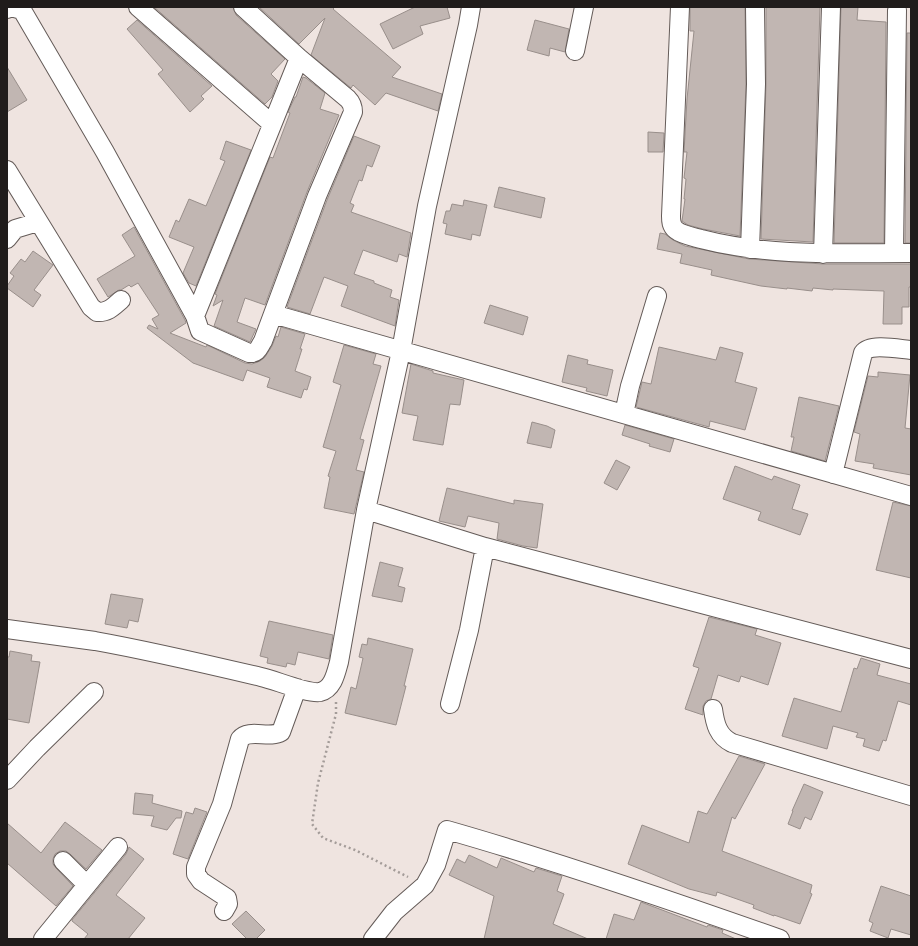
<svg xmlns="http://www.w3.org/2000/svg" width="918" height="946" viewBox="0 0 918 946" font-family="'Roboto Condensed',sans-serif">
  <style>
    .building { fill: #c1b6b2; stroke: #998f8b }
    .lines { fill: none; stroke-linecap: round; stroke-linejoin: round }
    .street-casing { stroke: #645b58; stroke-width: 20 }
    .path { stroke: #a49c99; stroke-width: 2.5; stroke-dasharray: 2 3; stroke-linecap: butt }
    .street { stroke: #fff; stroke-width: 18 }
  </style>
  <rect width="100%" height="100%" fill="#efe4e0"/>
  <!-- building -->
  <path class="building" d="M 154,7 L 233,7 L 236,15 L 285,59 L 271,74 L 278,81 L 272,97 L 265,104 Z
    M 259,7 L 335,7 L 333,9 L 401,67 L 392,77 L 442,94 L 438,111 L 386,93 L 375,105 L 353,85 L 351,88 L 311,55 L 325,18 L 299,44 Z
    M 415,7 L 447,7 L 450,18 L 420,26 L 423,34 L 393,49 L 380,24 Z
    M 690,7 L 745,7 L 746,84 L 740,236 L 703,229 L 688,225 L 682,221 L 685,199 L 684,199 L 686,179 L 684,178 L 687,152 L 684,152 L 687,99 L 694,31 L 690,31 Z
    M 766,7 L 820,7 L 813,242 L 761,239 L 766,84 Z
    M 841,7 L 858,7 L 857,20 L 886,22 L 884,243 L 834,243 Z
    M 137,20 L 212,86 L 201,96 L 204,99 L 190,112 L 158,74 L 163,70 L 127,29 Z
    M 535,20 L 569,29 L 565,52 L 550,48 L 549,56 L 527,50 Z
    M 907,33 L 911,33 L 911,243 L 905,243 Z
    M 7,67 L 27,100 L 7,112 Z
    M 303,77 L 306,78 L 325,93 L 320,109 L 339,115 L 307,192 L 265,305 L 245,298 L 237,322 L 256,329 L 250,342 L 214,326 L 223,300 L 213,306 L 217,295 L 215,294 L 270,157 L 273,158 L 290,113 L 288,112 L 295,97 L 296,97 Z
    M 648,132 L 664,133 L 663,152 L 648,152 Z
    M 354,136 L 380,146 L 372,167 L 367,165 L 362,181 L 359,180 L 350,203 L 354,205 L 351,212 L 411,233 L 407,257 L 399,254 L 397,262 L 363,250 L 354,274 L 374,281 L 374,283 L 392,290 L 390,297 L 399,300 L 395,326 L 341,306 L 348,286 L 324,277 L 310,314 L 287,307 L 327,200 Z
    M 226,141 L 251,150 L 196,286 L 189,283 L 183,273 L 194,247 L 169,237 L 176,220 L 179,222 L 189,199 L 206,206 L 225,161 L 220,159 Z
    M 499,187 L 545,198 L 541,218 L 494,207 Z
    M 464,200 L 487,205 L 480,236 L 472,234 L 471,240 L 445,234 L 447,224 L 443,223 L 446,211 L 450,211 L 452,204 L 463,206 Z
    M 134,227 L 185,320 L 186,323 L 170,333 L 206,347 L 207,345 L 245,363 L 252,364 L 260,361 L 265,357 L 272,346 L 276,336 L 278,337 L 281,327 L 305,334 L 300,349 L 302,349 L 295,371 L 311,377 L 307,390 L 304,389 L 301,398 L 267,387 L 270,378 L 247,370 L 243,381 L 193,363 L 147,328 L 149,325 L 158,329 L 152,319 L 159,315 L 138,283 L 131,287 L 129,285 L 121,290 L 119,290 L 108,297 L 97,279 L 135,256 L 122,235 Z
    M 660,233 L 665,234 L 673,240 L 685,246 L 749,259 L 823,264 L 911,264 L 911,287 L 909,287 L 909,307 L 902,307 L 902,324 L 883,324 L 884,291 L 833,289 L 833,290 L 813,288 L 812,291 L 787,288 L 787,289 L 761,286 L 711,275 L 712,270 L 680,263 L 682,254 L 657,249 Z
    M 33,251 L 53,265 L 34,290 L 41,295 L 33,307 L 7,288 L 7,286 L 14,276 L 10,273 L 21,259 L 25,262 Z
    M 490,305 L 528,317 L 523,335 L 484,323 Z
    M 344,345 L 376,354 L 373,364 L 381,366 L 360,439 L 364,440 L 356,470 L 364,472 L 354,514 L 324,508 L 330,477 L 328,476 L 336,451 L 323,447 L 341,385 L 333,382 Z
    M 659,347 L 716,360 L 720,347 L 743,353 L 735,382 L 757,388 L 745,430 L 710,421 L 709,427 L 636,407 L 642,382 L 651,384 Z
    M 568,355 L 588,360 L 587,364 L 613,370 L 607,396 L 586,391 L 587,388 L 562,382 Z
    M 411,364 L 433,371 L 433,373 L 464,380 L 460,405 L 450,404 L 443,445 L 413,440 L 418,416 L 402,413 Z
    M 878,372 L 910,375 L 905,428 L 911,429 L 911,475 L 873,468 L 874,464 L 855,461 L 860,434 L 854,432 L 868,376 L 878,377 Z
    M 799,397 L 839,406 L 825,461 L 791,451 L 794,437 L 791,437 Z
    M 532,422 L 547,426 L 555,430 L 551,448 L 527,443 Z
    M 625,425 L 674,439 L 670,452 L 649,446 L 650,444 L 622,435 Z
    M 616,460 L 630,467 L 617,490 L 604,483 Z
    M 735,466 L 772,480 L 774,476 L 800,485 L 792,509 L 808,514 L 800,535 L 758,520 L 761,512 L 723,499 Z
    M 447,488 L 514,504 L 514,500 L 543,504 L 537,548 L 523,546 L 497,539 L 499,523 L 468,516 L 465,527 L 439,521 Z
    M 893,502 L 911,506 L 911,578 L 876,570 Z
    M 380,562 L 403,568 L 398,586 L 405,588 L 402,602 L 372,596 Z
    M 111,594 L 143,599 L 138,622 L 129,620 L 127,628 L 105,624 Z
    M 709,617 L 757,629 L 755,635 L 781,643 L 768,685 L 741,676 L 739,682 L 718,675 L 711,699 L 706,701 L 703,706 L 703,715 L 685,709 L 699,668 L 693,666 Z
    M 269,621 L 333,635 L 329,659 L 298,652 L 295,665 L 287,663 L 286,667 L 267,663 L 268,658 L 260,656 Z
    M 368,638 L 413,649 L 404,686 L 406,686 L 396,725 L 345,713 L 351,687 L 356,689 L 363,658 L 359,657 L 362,644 L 367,645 Z
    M 10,651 L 32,655 L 31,661 L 40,662 L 29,723 L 7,719 L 7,657 L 9,657 Z
    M 861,658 L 880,664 L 877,675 L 911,684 L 911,705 L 898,701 L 886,741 L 883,740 L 879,751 L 863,746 L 865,739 L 856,737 L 858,733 L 833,726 L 827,749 L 782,736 L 794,698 L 841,712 L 854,668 L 857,669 Z
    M 739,756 L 765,764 L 735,819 L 732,817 L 722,851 L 812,885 L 810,893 L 812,894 L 800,924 L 774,915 L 774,916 L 753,908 L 754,905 L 717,892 L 716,896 L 689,889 L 628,864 L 642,825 L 689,843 L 698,811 L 707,814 Z
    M 804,784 L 823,792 L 811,820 L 805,817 L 800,829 L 788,824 L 793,811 L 792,811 Z
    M 135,793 L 153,795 L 152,803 L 182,811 L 181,818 L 176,818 L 167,830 L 151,826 L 154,816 L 133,814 Z
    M 195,808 L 207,812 L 188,859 L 173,854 L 186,812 L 193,814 Z
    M 65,822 L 102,850 L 86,869 L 70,854 L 66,851 L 60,851 L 55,854 L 53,859 L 53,864 L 56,868 L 73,886 L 56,906 L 7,863 L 7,823 L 41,853 Z
    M 129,847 L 144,859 L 116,895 L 145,918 L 128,939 L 84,939 L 88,934 L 72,921 L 72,920 L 126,854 Z
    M 469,855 L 497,868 L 501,858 L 534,872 L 536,868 L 562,876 L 557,891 L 564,894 L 553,924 L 588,939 L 484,939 L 494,896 L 449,875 L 457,859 L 465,863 Z
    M 881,886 L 911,896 L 911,935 L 891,929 L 888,938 L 870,931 L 873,923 L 869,921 Z
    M 641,902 L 707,927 L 708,925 L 723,930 L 722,933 L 736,939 L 606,939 L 614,914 L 634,920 Z
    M 246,911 L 265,930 L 256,939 L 247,939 L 232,924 Z"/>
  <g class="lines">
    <!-- street casing -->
    <g class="street-casing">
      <path id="street" d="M 138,7 L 272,124
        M 680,7 L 671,216 C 671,221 671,226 676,230 C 682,235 694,237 701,239 C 770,257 841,253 911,253
        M 7,9 L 11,7 L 22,10 L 105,152 L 195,316 L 200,331 L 249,353 C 258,354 259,347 263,341 L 317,196 L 353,112 C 353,107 352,103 348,99 L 299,58 L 243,7
        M 575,51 L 584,7
        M 7,170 L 91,307 L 97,312 C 108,313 114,306 121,300
        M 7,239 L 15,229 L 38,222
        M 750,249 L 756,84 L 755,7
        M 894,253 L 897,10
        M 823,254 L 831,7
        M 273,314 L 911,496
        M 195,316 L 299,58
        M 624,414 L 630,386 L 657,296
        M 833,474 L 863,353 C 870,343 899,349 911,350
        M 366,510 L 485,547 L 911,659
        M 7,629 C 36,633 66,637 95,641 C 151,651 206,664 261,677 C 275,680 308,694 320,692 C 333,689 336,673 339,662 L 366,510 L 401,351 L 427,206 L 468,25 L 471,7
        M 450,704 L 469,630 L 485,547
        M 713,709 C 715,724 718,736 732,743 L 911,796
        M 7,780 L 37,748 L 94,692
        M 63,861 L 87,885
        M 224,911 L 228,904 L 227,898 L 201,881 L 196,874 L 196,867 L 222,804 L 240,739 C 249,728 269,739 281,732 L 297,688
        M 43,939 L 118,847
        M 373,939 L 394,912 L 425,885 L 436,865 L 447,830 C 559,862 670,900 780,939"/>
    </g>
    <!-- path -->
    <path class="path" d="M 336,702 L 336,714 L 318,783 L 312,824 L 323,838 L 355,850 L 408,877"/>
    <!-- street -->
    <use href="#street" class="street"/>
  </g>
  <!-- border -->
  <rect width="918" height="946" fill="none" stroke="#201c1b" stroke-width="16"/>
</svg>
